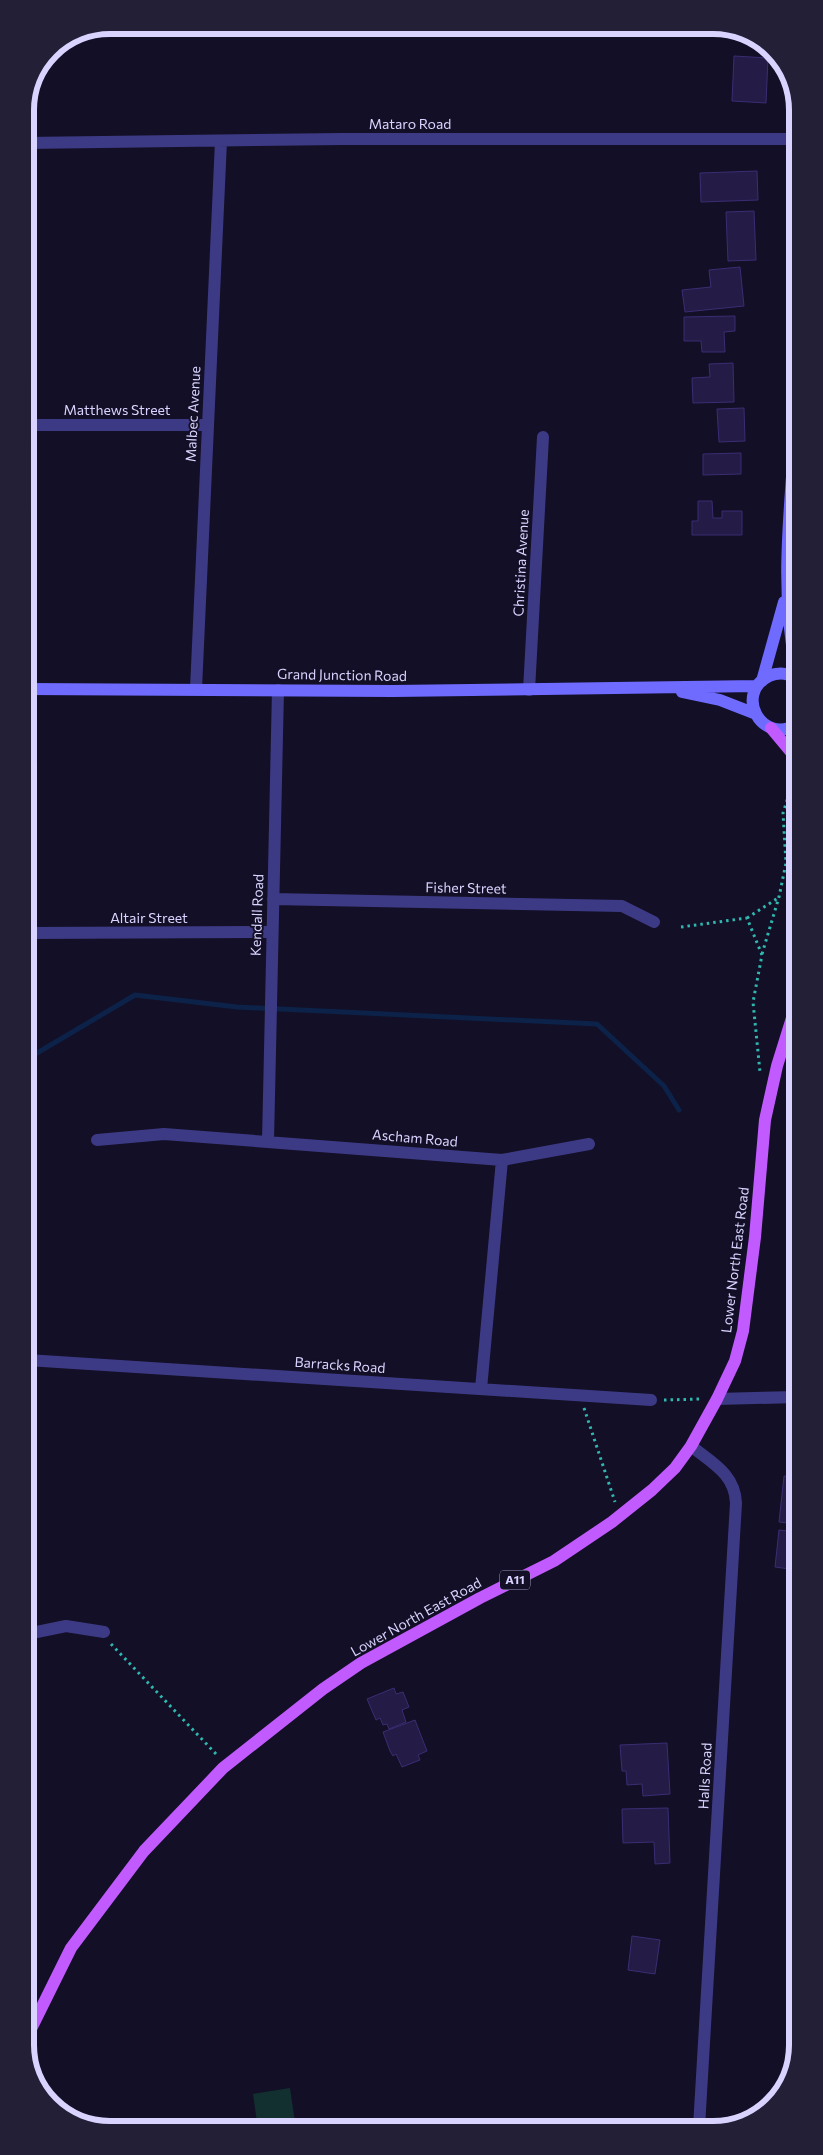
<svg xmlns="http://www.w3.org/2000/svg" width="823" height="2155" viewBox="0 0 823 2155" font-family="Commissioner,sans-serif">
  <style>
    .green { fill: #12302f }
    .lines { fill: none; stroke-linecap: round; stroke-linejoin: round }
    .stream { stroke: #0c2248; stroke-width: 5 }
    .building { fill: #241b47; stroke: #3b2d73 }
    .path { stroke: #2fb8b0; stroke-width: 3; stroke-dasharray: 2.5 4; stroke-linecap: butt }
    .street { stroke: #3d3a85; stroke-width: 12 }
    .secondary { stroke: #6f6bff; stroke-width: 12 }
    .primary { stroke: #c25bff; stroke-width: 12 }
    .labels { text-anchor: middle; stroke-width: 4; stroke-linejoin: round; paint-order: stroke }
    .shield { fill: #130f26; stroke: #9e99be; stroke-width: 1 }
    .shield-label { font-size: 12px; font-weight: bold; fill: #d9d4ff }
    .street-label { font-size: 14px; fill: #d9d4ff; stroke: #130f26 }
    .rim { fill: none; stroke: #d9d4ff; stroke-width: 6 }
  </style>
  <rect width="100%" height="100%" fill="#130f26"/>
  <!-- green -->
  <path class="green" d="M 290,2088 L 296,2129 L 258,2129 L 253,2094 Z"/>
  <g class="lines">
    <!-- stream -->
    <path class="stream" d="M 27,1059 L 135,995 L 237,1007 L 597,1024 L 664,1086 L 679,1110"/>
  </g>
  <!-- building -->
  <path class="building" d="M 734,56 L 768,58 L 766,103 L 732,101 Z
    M 757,171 L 758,200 L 701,202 L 700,173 Z
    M 754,211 L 756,260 L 728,261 L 726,212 Z
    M 740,267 L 744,306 L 685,312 L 682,290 L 711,287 L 709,270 Z
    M 735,316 L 735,331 L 724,332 L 725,352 L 702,352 L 701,341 L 684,341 L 684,317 Z
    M 733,363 L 734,402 L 693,403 L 692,378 L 710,377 L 709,364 Z
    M 744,408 L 745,441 L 719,442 L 717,409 Z
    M 741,453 L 741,474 L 703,475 L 703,454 Z
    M 698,501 L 712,501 L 713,518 L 722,518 L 722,511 L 742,511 L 742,535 L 692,535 L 692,521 L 698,521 Z
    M 797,1271 L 797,1315 L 793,1315 Z
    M 784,1476 L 797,1477 L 797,1524 L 779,1522 Z
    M 779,1530 L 797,1532 L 797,1570 L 775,1567 Z
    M 394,1688 L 396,1694 L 403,1692 L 409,1707 L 402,1710 L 406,1722 L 389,1729 L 387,1724 L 383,1725 L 380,1718 L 376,1720 L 367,1699 Z
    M 415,1720 L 427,1751 L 418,1755 L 420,1760 L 402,1767 L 396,1754 L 393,1756 L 390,1751 L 383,1732 Z
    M 667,1743 L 670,1794 L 643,1796 L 642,1784 L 627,1785 L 626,1771 L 622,1771 L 620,1745 Z
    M 668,1808 L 670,1863 L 655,1864 L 654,1842 L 623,1843 L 622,1809 Z
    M 632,1936 L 660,1940 L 655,1974 L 628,1970 Z"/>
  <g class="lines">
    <!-- path -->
    <path class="path" d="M 747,918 L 778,898
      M 681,927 L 747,918 L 762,955 L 753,1002 L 760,1072
      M 762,954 L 779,897 L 786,863 L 783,813 L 793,782
      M 664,1400 L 701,1399
      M 584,1408 L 615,1502
      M 111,1644 L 217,1755"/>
    <!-- street -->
    <path class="street" d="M 25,143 L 342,139 L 795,139
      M 26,425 L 208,425
      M 196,689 L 221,141
      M 529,690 L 543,437
      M 273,899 L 622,906 L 654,922
      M 26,933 L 272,932
      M 97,1140 L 164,1134 L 502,1160 L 481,1389
      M 268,1141 L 278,690
      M 502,1160 L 589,1144
      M 27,1360 L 651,1400
      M 717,1399 L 797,1397
      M 691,1446 C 712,1463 735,1474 736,1503 L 699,2127
      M 27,1634 L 66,1626 L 104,1632"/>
    <!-- secondary -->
    <path class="secondary" d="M 796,422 C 791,503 779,587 796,668
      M 796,678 C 788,673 778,672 769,676 C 734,693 761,745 796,725
      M 762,681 L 784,602
      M 26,689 L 393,691 L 757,686
      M 682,692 L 720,700 L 756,714"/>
    <!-- primary -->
    <path class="primary" d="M 771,728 L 796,758
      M 28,2035 L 71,1948 L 144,1851 L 223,1768 L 323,1689 L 361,1663 L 480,1598 L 554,1561 L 612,1522 L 652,1490 L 675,1468 L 691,1446 L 717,1399 L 735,1361 L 743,1331 L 755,1237 L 765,1120 L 777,1066 L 796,1005"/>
  </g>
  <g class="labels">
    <!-- shield labels -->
    <rect class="shield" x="500" y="1570.5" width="30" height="19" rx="4"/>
    <g class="shield-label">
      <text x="515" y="1584">A11</text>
    </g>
    <!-- street labels -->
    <g class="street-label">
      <text x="410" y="129">Mataro Road</text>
      <text x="117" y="415">Matthews Street</text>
      <text transform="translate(193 414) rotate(-87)" y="5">Malbec Avenue</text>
      <text transform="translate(521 563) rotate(-87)" y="5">Christina Avenue</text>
      <text transform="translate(342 675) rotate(1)" y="5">Grand Junction Road</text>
      <text transform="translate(466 888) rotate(1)" y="5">Fisher Street</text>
      <text transform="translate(257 915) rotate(-88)" y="5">Kendall Road</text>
      <text x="149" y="923">Altair Street</text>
      <text transform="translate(415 1138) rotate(5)" y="5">Ascham Road</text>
      <text transform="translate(735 1260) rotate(-83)" y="5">Lower North East Road</text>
      <text transform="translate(340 1365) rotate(4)" y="5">Barracks Road</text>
      <text transform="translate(416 1617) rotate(-29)" y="5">Lower North East Road</text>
      <text transform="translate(705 1776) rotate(-87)" y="5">Halls Road</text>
    </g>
  </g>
  <!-- crop -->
  <path d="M0 0H823V2155H0ZM110 34H713A76 76 0 0 1 789 110V2045A76 76 0 0 1 713 2121H110A76 76 0 0 1 34 2045V110A76 76 0 0 1 110 34Z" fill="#231f37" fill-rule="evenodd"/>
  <path class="rim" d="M110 34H713A76 76 0 0 1 789 110V2045A76 76 0 0 1 713 2121H110A76 76 0 0 1 34 2045V110A76 76 0 0 1 110 34Z"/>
</svg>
